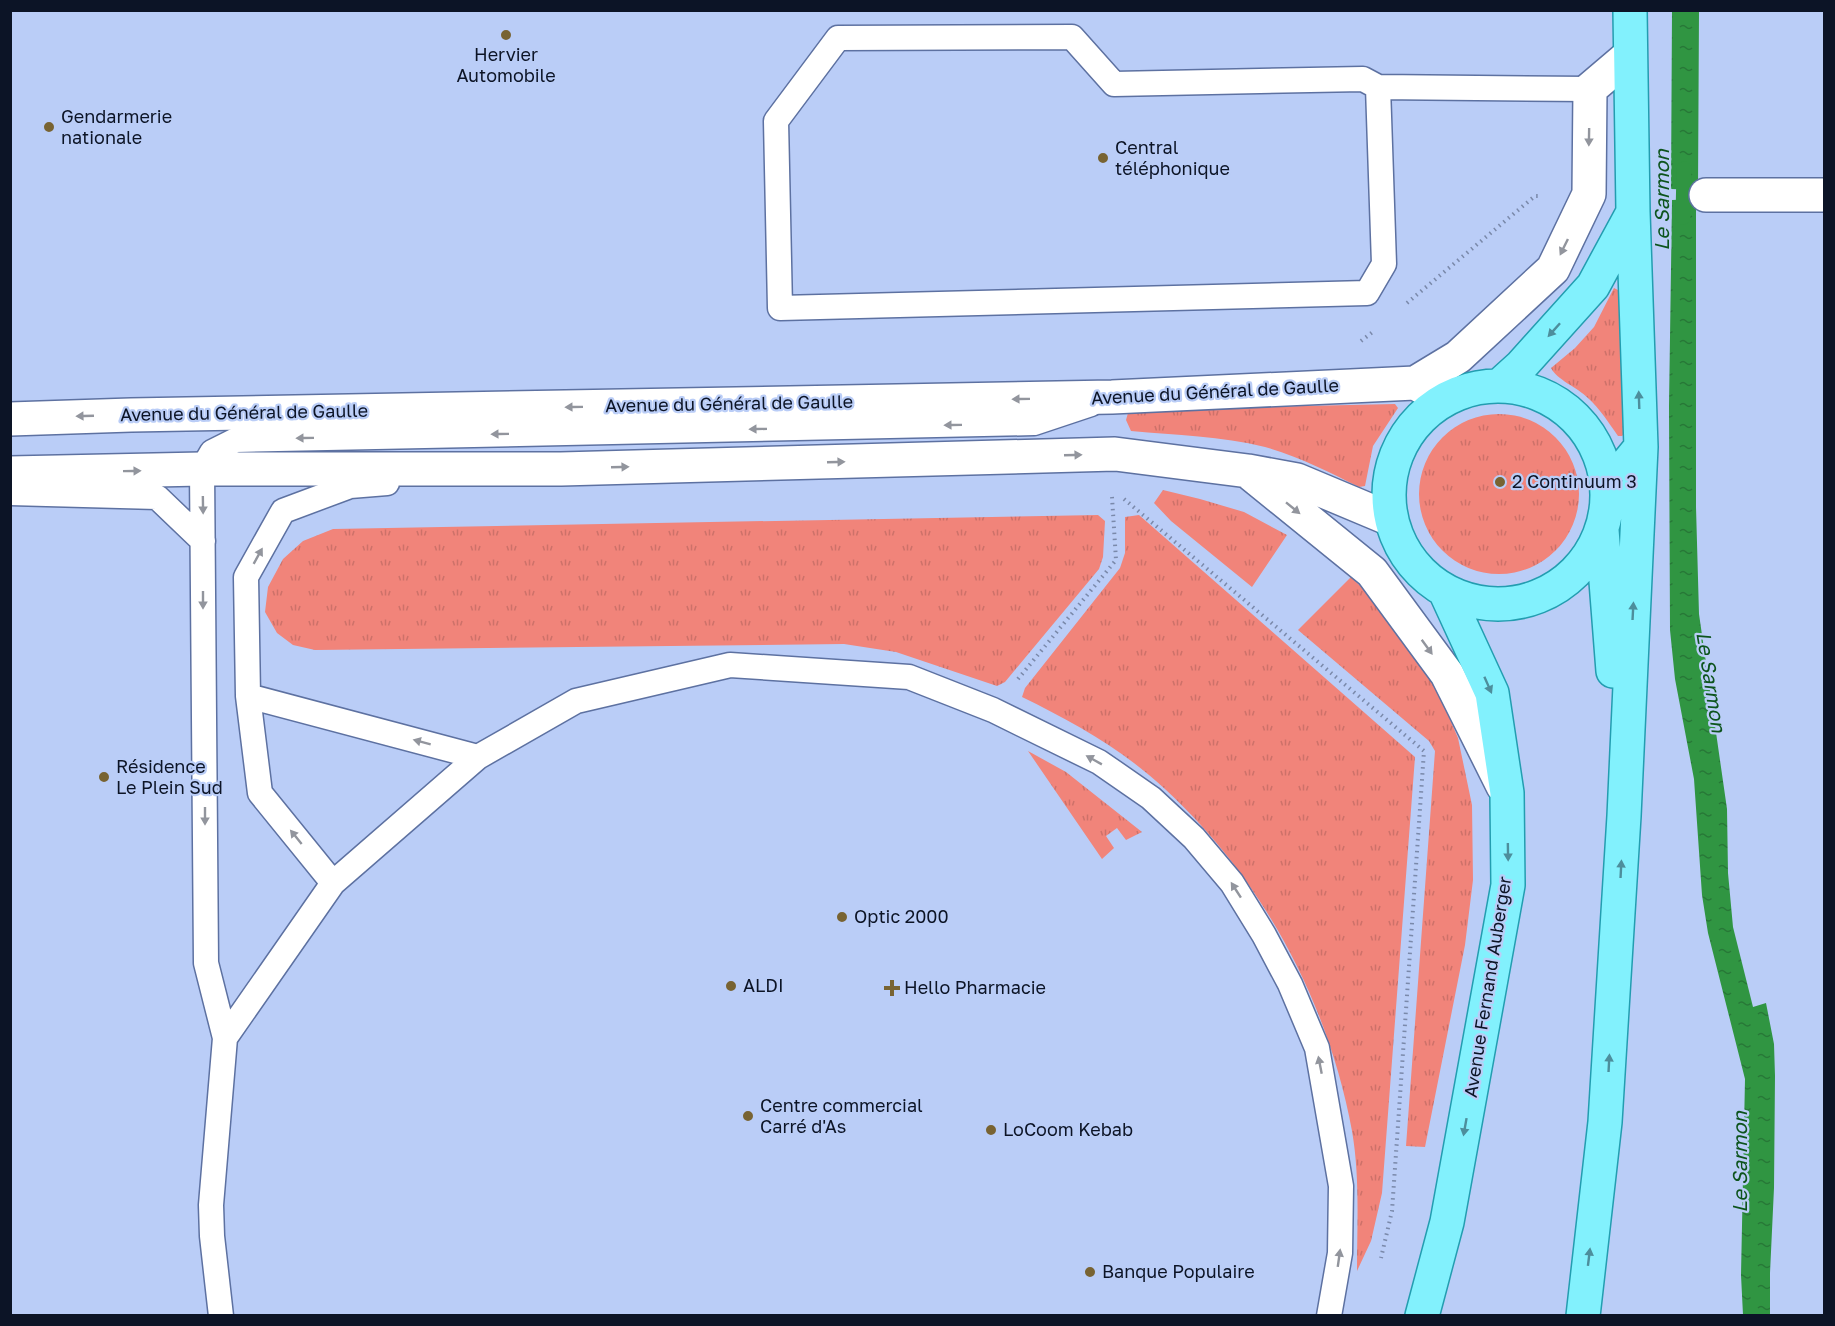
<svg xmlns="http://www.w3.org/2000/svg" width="1835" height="1326" viewBox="0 0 1835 1326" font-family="'Golos Text',sans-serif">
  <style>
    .grass { fill: url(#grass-tufts) }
    .water { fill: url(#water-ripples) }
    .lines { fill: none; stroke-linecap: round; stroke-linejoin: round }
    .stream { stroke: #309542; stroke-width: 15 }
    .service-casing { stroke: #5d71a1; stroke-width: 27 }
    .minor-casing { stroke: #5d71a1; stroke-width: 36 }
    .secondary-casing { stroke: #5d71a1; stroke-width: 36 }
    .primary-casing { stroke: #239db0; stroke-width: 36 }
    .path { stroke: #7a89aa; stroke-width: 4; stroke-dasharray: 1.5 4.5; stroke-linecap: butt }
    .service { stroke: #fff; stroke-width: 24 }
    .minor { stroke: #fff; stroke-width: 33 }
    .secondary { stroke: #fff; stroke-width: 33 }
    .primary { stroke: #82f1fd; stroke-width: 33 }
    .oneway { fill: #92959d }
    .oneway2 { fill: #4d8e9c }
    .poi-dot { fill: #786332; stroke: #bacdf7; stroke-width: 2 }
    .labels { text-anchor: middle; stroke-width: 4.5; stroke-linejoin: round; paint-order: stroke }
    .poi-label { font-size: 18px; fill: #0c1426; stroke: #bacdf7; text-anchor: start }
    .street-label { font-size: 18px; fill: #0c1426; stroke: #bacdf7 }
    .water-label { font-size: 20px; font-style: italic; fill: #0d541d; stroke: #bacdf7 }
  </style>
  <defs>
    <pattern id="grass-tufts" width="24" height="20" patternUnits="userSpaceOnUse" patternTransform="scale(1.5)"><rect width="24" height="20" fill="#f1847a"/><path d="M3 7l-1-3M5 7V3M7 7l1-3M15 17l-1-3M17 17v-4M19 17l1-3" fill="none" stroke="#cd7169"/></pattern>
    <pattern id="water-ripples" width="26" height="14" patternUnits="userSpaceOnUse" patternTransform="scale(1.5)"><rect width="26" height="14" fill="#309542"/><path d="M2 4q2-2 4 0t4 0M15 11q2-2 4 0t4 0" fill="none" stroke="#277837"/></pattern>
  </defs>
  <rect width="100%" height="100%" fill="#bacdf7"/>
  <!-- grass -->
  <path class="grass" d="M 1614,288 L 1626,294 L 1627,431 L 1622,436 L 1618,436 C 1609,423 1600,409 1588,398 C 1577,387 1557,380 1551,368 L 1575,348 L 1594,327 Z
    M 1395,404 L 1398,408 L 1373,446 L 1365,486 L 1359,487 C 1329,472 1298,456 1265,447 C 1221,436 1176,435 1131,431 L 1126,420 L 1128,413 L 1133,410 Z
    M1419 494a80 80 0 1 1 160 0a80 80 0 1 1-160 0Z
    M 1163,490 L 1200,499 L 1244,512 L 1287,535 L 1252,587 L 1171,521 L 1154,503 Z
    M 1098,515 L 1105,521 L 1103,557 L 1099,569 L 1005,682 L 997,686 L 896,652 L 844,644 L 315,650 L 293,645 L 277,633 L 265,612 L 268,587 L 283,559 L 303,541 L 333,529 Z
    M 1139,515 L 1415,757 L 1382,1193 L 1371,1241 L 1357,1271 C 1357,1225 1360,1177 1352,1131 C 1327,995 1255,865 1149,775 C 1111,743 1067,719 1022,697 L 1025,688 L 1120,568 L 1125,553 L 1125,517 Z
    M 1351,577 L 1374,599 L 1410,646 L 1440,696 L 1458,738 L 1472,805 L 1473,880 L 1465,945 L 1425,1147 L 1406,1146 L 1435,751 L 1429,741 L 1298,630 Z
    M 1028,751 L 1066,772 L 1142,832 L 1126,840 L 1117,828 L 1106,836 L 1114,848 L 1102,859 Z"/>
  <!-- water -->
  <path class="water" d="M 1672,11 L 1699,11 L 1698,190 L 1671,189 Z
    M 1696,199 L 1696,507 L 1699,614 L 1727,809 L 1728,873 L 1733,927 L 1753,1007 L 1766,1003 L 1774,1044 L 1775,1076 L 1774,1188 L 1770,1273 L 1770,1315 L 1743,1315 L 1741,1275 L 1745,1079 L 1708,933 L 1702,895 L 1694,779 L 1675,679 L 1670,630 L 1669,406 L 1672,200 Z"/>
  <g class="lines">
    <!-- stream -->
    <path class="stream" d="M 1683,217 L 1684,169"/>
    <!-- service casing -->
    <g class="service-casing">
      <path id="service" d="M 1378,87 L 1384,264 L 1367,293 L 780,308 L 776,121 L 838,38 L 1072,37 L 1114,84 L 1363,79 L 1378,87 L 1590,89
        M 10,493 L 157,497 L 203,541
        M 248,696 L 478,757
        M 333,883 L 260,793 L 248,696 L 246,577 L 283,511 L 350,486 L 387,483
        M 225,1038 L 206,963 L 202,469 L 212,452 L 236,440 L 1034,423 L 1091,404
        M 221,1316 L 212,1236 L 211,1205 L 225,1038 L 333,883 L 478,757 L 576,701 L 730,665 L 909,677 L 993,710 L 1099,762 L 1151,798 L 1194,838 L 1232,883 L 1264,935 L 1290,984 L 1317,1048 L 1341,1186 L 1340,1253 L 1329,1316"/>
    </g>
    <!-- minor casing -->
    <g class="minor-casing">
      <path id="minor" d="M 1706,195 L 1824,195"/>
    </g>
    <!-- secondary casing -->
    <g class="secondary-casing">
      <path id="secondary" d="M 1415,383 L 1458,357 L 1553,269 L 1589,194 L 1590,89 L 1630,55
        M 10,419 L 131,415 L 1112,397 L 1415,383 L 1444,399
        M 10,473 L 202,469 L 561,469 L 1115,454 L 1248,471 L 1297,480 L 1390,519
        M 1251,474 L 1372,572 L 1447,674 L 1503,786"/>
    </g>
    <!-- primary casing -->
    <g class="primary-casing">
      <path id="primary" d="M 1500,385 L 1521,366 L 1593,286 L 1632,214
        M1389 495a109 109 0 1 1 218 0a109 109 0 1 1-218 0Z
        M 1627,464 L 1641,447 L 1633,212 L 1630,10
        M 1602,530 L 1613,671
        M 1422,1316 L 1447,1222 L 1508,885 L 1507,793 L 1492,693 L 1446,593
        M 1583,1316 L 1605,1122 L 1624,816 L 1641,447"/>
    </g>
    <!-- path -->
    <path class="path" d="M 1407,303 L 1535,196 L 1541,196
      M 1361,341 L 1374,331
      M 1124,499 L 1424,751 L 1392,1211 L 1381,1258
      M 1018,679 L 1116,560 L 1112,497"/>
    <!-- service -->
    <use href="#service" class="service"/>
    <!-- minor -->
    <use href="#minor" class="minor"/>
    <!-- secondary -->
    <use href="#secondary" class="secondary"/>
    <!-- primary -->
    <use href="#primary" class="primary"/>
  </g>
  <!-- one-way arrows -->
  <defs><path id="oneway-solid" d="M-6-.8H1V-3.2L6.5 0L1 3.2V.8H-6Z" transform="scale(1.5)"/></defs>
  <g class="oneway">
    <use href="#oneway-solid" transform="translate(1589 137) rotate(91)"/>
    <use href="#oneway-solid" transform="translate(1564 247) rotate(116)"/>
    <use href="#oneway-solid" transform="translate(1021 399) rotate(179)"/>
    <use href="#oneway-solid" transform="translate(574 407) rotate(179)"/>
    <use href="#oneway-solid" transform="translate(85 416) rotate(178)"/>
    <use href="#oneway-solid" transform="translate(953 425) rotate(179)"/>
    <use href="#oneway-solid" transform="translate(758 429) rotate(179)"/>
    <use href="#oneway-solid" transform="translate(500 434) rotate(179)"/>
    <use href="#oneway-solid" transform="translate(305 438) rotate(179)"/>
    <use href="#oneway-solid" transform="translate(1073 455) rotate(-2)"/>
    <use href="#oneway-solid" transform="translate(836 462) rotate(-2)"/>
    <use href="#oneway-solid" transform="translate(620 467) rotate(-2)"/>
    <use href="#oneway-solid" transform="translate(132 471) rotate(-1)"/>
    <use href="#oneway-solid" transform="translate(203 505) rotate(89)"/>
    <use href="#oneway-solid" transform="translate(1293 508) rotate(39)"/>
    <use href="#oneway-solid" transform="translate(258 556) rotate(-61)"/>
    <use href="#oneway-solid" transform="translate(203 600) rotate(90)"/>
    <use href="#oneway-solid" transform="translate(1427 647) rotate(54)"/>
    <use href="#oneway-solid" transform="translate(422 742) rotate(-165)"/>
    <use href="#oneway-solid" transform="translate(1094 760) rotate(-151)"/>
    <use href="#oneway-solid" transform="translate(205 816) rotate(90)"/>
    <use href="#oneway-solid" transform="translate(296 837) rotate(-129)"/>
    <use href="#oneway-solid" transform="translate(1236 890) rotate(-123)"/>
    <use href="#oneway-solid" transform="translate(1320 1065) rotate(-101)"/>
    <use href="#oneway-solid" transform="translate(1339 1258) rotate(-82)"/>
  </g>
  <g class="oneway2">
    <use href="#oneway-solid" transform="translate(1554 330) rotate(132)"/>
    <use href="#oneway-solid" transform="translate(1639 400) rotate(-92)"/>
    <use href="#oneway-solid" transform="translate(1633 611) rotate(-87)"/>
    <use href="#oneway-solid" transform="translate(1488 685) rotate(66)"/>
    <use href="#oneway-solid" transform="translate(1508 852) rotate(89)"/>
    <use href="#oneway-solid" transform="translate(1621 869) rotate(-87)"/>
    <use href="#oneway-solid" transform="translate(1609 1063) rotate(-87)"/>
    <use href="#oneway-solid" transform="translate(1465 1127) rotate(100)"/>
    <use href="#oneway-solid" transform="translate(1589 1257) rotate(-83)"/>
  </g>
  <!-- markers -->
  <g class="poi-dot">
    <circle cx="506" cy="35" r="6"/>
    <circle cx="49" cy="127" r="6"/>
    <circle cx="1103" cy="158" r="6"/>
    <circle cx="1500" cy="482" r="6"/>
    <circle cx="104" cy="777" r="6"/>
    <circle cx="842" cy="917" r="6"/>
    <circle cx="731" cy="986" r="6"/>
    <path d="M889 979h6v6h6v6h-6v6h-6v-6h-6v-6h6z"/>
    <circle cx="748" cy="1116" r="6"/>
    <circle cx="991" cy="1130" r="6"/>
    <circle cx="1090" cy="1272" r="6"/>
  </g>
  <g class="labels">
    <!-- poi labels -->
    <g class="poi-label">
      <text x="506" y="61" text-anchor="middle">Hervier<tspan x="506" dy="21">Automobile</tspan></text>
      <text x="61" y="123">Gendarmerie<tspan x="61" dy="21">nationale</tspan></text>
      <text x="1115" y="154">Central<tspan x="1115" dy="21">téléphonique</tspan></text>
      <text x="1512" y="488">2 Continuum 3</text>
      <text x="116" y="773">Résidence<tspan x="116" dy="21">Le Plein Sud</tspan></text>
      <text x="854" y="923">Optic 2000</text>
      <text x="743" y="992">ALDI</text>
      <text x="904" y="994">Hello Pharmacie</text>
      <text x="760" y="1112">Centre commercial<tspan x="760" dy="21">Carré d'As</tspan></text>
      <text x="1003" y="1136">LoCoom Kebab</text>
      <text x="1102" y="1278">Banque Populaire</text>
    </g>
    <!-- street labels -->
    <g class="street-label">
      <text transform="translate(1215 392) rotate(-3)" y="6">Avenue du Général de Gaulle</text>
      <text transform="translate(729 404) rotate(-1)" y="6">Avenue du Général de Gaulle</text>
      <text transform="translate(244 413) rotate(-1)" y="6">Avenue du Général de Gaulle</text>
      <text transform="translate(1488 987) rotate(-81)" y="6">Avenue Fernand Auberger</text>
    </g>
    <!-- water labels -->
    <g class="water-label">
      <text transform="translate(1662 200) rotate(-90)" y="7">Le Sarmon</text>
      <text transform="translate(1711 682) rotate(81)" y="7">Le Sarmon</text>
      <text transform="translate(1740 1162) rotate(-90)" y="7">Le Sarmon</text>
    </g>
  </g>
  <!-- border -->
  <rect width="1835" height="1326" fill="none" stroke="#0c1426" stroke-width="24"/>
</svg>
